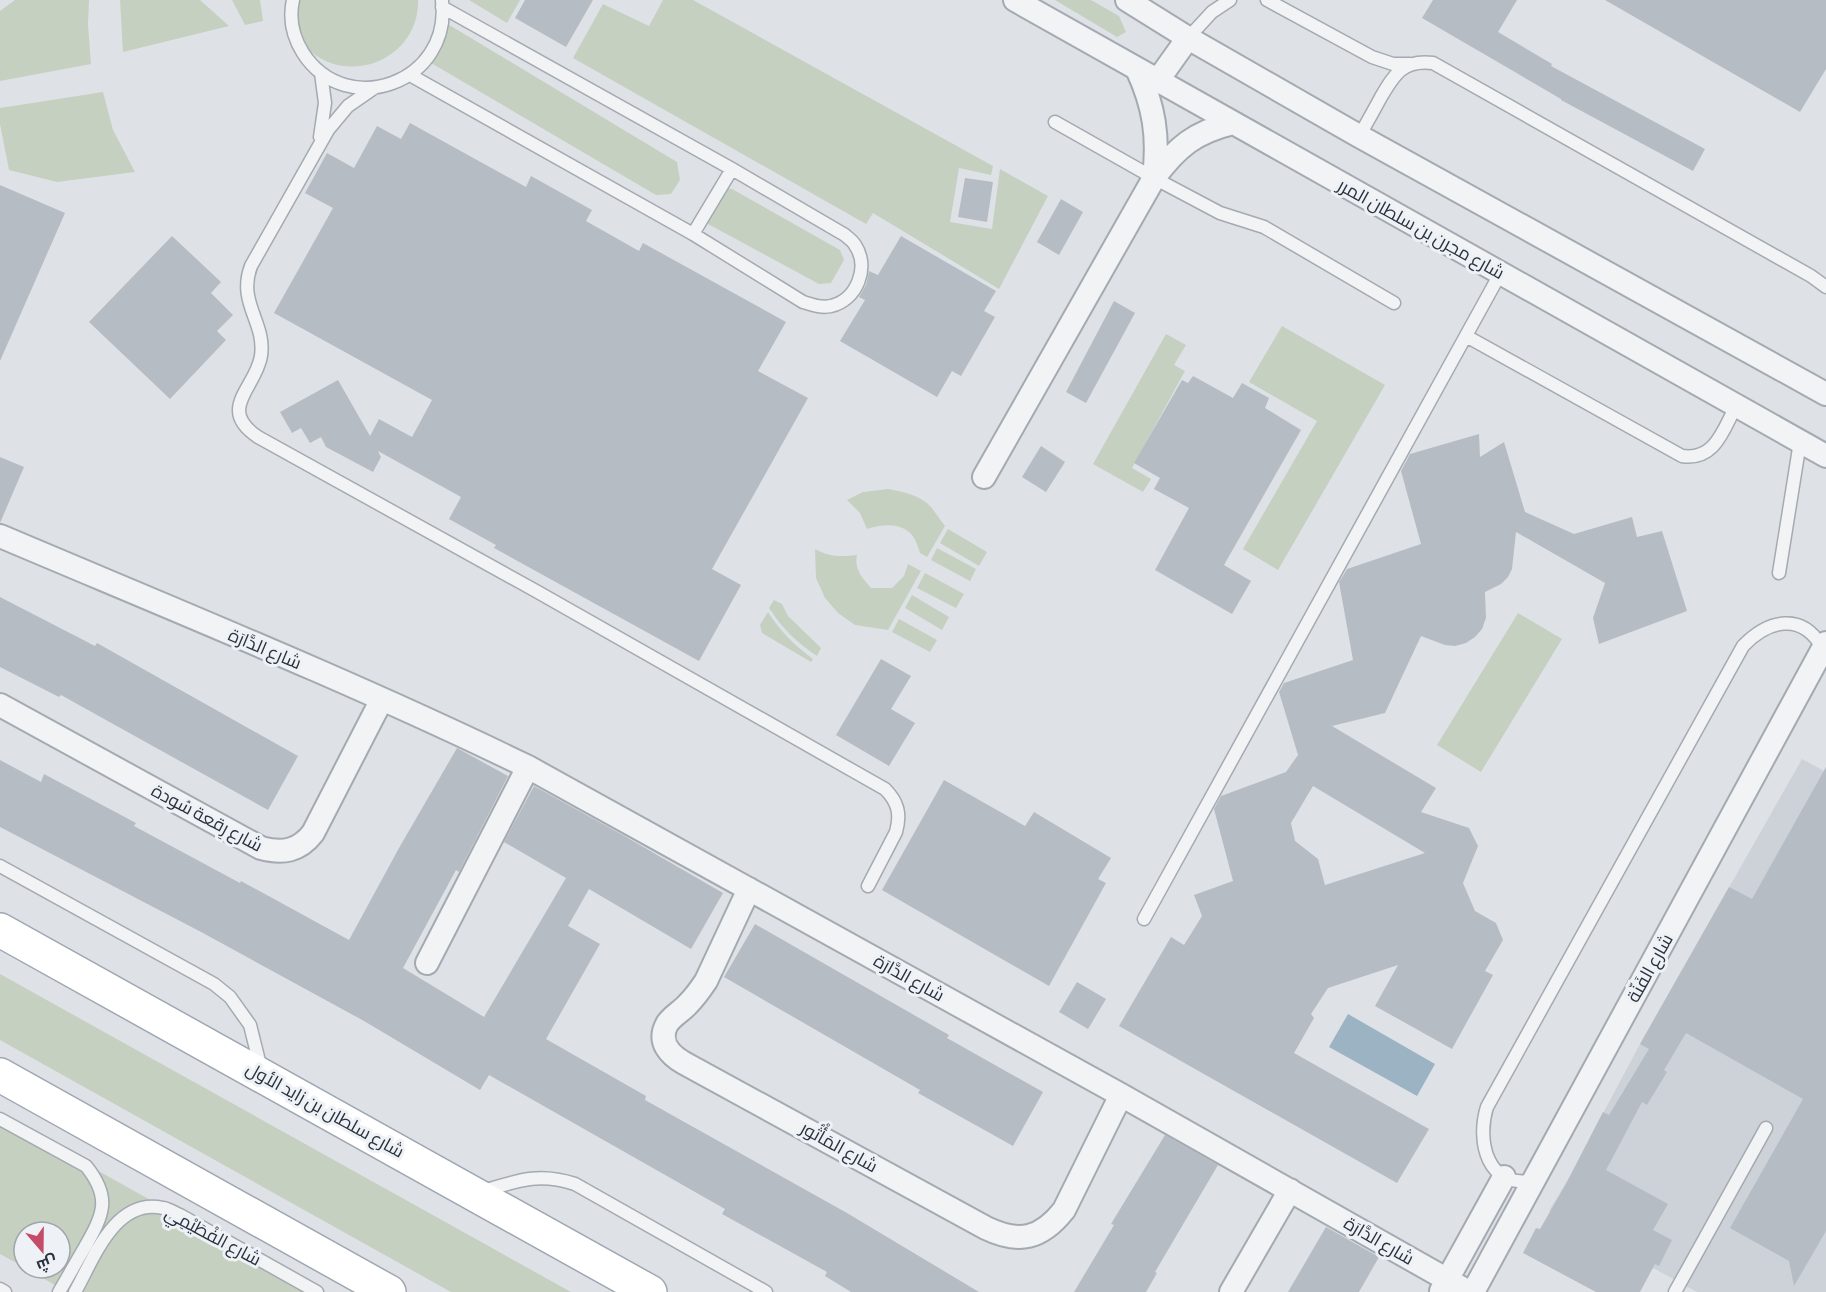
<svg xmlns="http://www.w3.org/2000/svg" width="1826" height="1292" viewBox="0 0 1826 1292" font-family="'Alegreya Sans',Cairo,sans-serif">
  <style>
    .built { fill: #cdd2d9 }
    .green { fill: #c5d0c0 }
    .water { fill: #9cb3c4 }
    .building { fill: #b6bcc3; fill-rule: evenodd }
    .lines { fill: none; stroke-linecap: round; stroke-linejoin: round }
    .service-casing { stroke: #a4aab1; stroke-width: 15 }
    .minor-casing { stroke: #a4aab1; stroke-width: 26 }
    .primary-casing { stroke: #9fa8b2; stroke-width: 36 }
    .service { stroke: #f1f3f5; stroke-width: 12 }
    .minor { stroke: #f1f3f5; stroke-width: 22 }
    .primary { stroke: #fff; stroke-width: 33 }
    .labels { text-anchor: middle; stroke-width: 6; stroke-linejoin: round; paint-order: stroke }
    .street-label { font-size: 18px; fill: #29323d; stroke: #eef1f5 }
  </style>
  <rect width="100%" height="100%" fill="#dee2e7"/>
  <!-- built -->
  <path class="built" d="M 1802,759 L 1826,772 L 1826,1292 L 1697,1292 L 1549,1211 L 1568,1179 L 1640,1044 Z"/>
  <!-- green -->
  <path class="green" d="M 15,0 L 89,0 L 88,25 L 91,64 L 0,81 L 0,11 Z
    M 120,0 L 200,0 L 229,26 L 123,52 Z
    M 232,0 L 260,0 L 263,21 L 245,25 Z
    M 288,0 L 418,0 C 420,59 347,89 306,47 C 298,40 292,12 288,0 Z
    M 469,0 L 520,0 L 507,23 Z
    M 663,0 L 693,0 L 993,166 L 991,175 L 959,168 L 950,222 L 992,229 L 1000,169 L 1048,196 L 999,289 L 873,213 L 866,224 L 573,58 L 603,4 L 649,26 Z
    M 1055,0 L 1091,0 L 1119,16 L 1126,32 L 1117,37 Z
    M 446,23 L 677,162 L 680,180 L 671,194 L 656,195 L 426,60 Z
    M 103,92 L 113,130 L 135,172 L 57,182 L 9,170 L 0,124 L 0,108 Z
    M 717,188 L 732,189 L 840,250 L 844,260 L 831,283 L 819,284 L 708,224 L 702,210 Z
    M 1282,326 L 1385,385 L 1278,570 L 1243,549 L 1317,421 L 1249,382 Z
    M 1166,334 L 1186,345 L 1174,365 L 1185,371 L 1132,468 L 1151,479 L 1143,492 L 1093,464 Z
    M 888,489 C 904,492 925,496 934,511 C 938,516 941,521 945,526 L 927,557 L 920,553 C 918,547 916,540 912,535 C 901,522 882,524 867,529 L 860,513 L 847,500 L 863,492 Z
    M 948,529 L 987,552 L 979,566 L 940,543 Z
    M 937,548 L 976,569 L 970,581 L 931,560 Z
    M 815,549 C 829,557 840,557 857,555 C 854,569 862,578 871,588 L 892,588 L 904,576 L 908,564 L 921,571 L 888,630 L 855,625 L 838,613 L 825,598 L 816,578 Z
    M 925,573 L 964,594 L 956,608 L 917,588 Z
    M 912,595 L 949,617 L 942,630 L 905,608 Z
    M 774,600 L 782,604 L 788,616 L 821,648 L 817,656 C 796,642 783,629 769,608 Z
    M 768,612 C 780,631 795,646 813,659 L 811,662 L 762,633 L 760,625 Z
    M 1518,613 L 1562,639 L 1481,772 L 1437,745 Z
    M 899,619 L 937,640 L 930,652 L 892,632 Z
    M 0,974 L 571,1292 L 451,1292 L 0,1040 Z
    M 0,1116 L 315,1292 L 67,1292 L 25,1268 L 60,1268 L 60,1232 L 24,1232 L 24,1267 L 0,1254 Z"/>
  <!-- water -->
  <path class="water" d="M 1348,1014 L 1435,1064 L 1417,1096 L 1329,1047 Z"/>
  <!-- building -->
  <path class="building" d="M 525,0 L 593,0 L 566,47 L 515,18 Z
    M 1433,0 L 1517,0 L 1498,32 L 1552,64 L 1551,66 L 1705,149 L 1693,171 L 1561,100 L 1561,99 L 1422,18 Z
    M 1605,0 L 1826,0 L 1826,69 L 1800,112 Z
    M 410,123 L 526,187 L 531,176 L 592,210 L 586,221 L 639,251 L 643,243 L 786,322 L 758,371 L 808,398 L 712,569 L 741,585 L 699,661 L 494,548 L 496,545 L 449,519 L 461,497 L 378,451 L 381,457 L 373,472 L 326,447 L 321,437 L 310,443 L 301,428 L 292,433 L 280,412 L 338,380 L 370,436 L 379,419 L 412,437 L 432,400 L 274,313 L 333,208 L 305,193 L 327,153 L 354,168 L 377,126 L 401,139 Z
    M 965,178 L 993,182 L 987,222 L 958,217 Z
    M 0,185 L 65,213 L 0,361 Z
    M 1061,199 L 1083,212 L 1059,255 L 1037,242 Z
    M 172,236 L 221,282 L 211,293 L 233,315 L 217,331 L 226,340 L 170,399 L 89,322 Z
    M 901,236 L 996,291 L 984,311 L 995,317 L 961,376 L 952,371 L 937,397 L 840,341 L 865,300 L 859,297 L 866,285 L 869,271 L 878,275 Z
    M 1114,301 L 1135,313 L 1086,403 L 1066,392 Z
    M 1193,376 L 1233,398 L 1242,383 L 1269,398 L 1265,408 L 1301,430 L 1224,565 L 1251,581 L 1232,614 L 1155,570 L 1189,508 L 1154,489 L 1160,478 L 1134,463 L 1182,380 L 1188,383 Z
    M 1479,434 L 1480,457 L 1504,442 L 1525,512 L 1574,534 L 1632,517 L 1637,537 L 1662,531 L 1687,611 L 1599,644 L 1593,618 L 1605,583 L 1516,532 L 1512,569 L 1508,577 L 1501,584 L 1485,592 L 1486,618 L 1482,629 L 1475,637 L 1466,643 L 1455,646 L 1445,645 L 1421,636 L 1385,713 L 1332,726 L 1436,788 L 1421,812 L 1469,828 L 1478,846 L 1463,883 L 1475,911 L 1496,923 L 1503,940 L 1485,971 L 1493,975 L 1452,1049 L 1375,1006 L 1398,965 L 1328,988 L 1311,1014 L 1314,1018 L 1294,1053 L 1429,1129 L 1397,1183 L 1119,1026 L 1171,937 L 1184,945 L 1202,916 L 1194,895 L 1233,881 L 1214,809 L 1221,796 L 1286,772 L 1298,755 L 1279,692 L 1284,683 L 1353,660 L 1339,582 L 1347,569 L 1421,544 L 1401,471 L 1410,454 ZM 1313,786 L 1425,853 L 1325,885 L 1318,859 L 1295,841 L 1291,823 Z
    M 1041,446 L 1065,462 L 1046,492 L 1022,477 Z
    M 0,457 L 24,467 L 0,523 Z
    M 0,597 L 95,646 L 97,643 L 298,756 L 268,810 L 61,695 L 59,697 L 0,667 Z
    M 881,659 L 911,676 L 891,709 L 915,723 L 889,766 L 836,735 Z
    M 457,748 L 508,776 L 459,872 L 456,870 L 403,968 L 484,1017 L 566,878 L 504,842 L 534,786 L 621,834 L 723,893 L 691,949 L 589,889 L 568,926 L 600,944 L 546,1039 L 646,1096 L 645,1100 L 847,1213 L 979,1292 L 851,1292 L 825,1276 L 827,1272 L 722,1214 L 725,1209 L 489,1075 L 480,1090 L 364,1021 L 203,933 L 0,827 L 0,760 L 41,782 L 44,774 L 136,823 L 134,826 L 240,883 L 241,881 L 349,940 L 399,848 Z
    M 1826,767 L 1826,1231 L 1794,1286 L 1789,1261 L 1730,1228 L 1803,1099 L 1686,1033 L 1664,1070 L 1667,1072 L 1647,1105 L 1642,1102 L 1606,1170 L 1668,1204 L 1653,1230 L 1672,1240 L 1659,1266 L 1655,1264 L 1640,1292 L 1596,1292 L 1523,1253 L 1536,1228 L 1540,1229 L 1566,1184 L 1603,1112 L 1609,1115 L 1649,1049 L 1640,1044 L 1729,887 L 1752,899 Z
    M 944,780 L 1025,826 L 1034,812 L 1111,858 L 1098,879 L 1106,883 L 1049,986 L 882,890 Z
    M 755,924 L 949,1035 L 947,1038 L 1043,1092 L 1013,1146 L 918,1093 L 920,1090 L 724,977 Z
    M 1077,982 L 1106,999 L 1088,1029 L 1059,1012 Z
    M 1165,1135 L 1218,1165 L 1155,1272 L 1157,1273 L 1146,1292 L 1074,1292 L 1114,1225 L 1111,1224 Z
    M 1326,1227 L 1379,1257 L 1359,1292 L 1288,1292 Z"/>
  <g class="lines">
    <!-- service casing -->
    <g class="service-casing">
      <path id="service" d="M 293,0 C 289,18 293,37 303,53 C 347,121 452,82 442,1
        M 1267,0 L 1372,57 L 1393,64 L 1410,64
        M 1188,38 L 1212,12 L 1230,0
        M 410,75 L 693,234 L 803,302 C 813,305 821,308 831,306 C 857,300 870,267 855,245 C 853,241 848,238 845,235 L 732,169 L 442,7
        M 374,88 L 348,106 L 328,130 L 251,266 C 237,303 266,322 261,356 C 256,388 216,409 258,437 L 536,591 L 885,789 C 898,802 901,814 896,832 L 868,886
        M 1055,122 L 1154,178 L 1220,213 L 1264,227 L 1394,303
        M 1359,136 C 1367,123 1374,110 1381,97 C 1394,75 1403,59 1433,63 L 1811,276 L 1826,287
        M 320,137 L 325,103 L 321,73
        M 693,234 L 732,169
        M 1466,336 L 1682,456 C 1715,461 1723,430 1736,406
        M 1779,573 L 1800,442
        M 0,866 L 214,984 L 230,997 L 250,1025 L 261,1069
        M 1144,919 L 1500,274
        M 0,1119 L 86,1166 C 112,1198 103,1215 85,1247 C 76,1262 68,1277 59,1292
        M 1534,1180 C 1488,1190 1476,1142 1487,1107 L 1743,646 C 1769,619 1803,612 1823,649
        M 480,1192 C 517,1181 537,1172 575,1184 L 766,1292
        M 0,1289 L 5,1292
        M 75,1292 C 93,1260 115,1197 163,1208 C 169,1209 175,1213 180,1215 L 317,1292
        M 1675,1292 L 1766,1128"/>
    </g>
    <!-- minor casing -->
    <g class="minor-casing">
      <path id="minor" d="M 1015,0 L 1826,456
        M 1127,0 L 1188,38 L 1359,136 L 1826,394
        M 1137,69 C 1154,106 1159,136 1154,177
        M 1158,80 L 1188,38
        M 984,477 L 1154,178 C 1177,147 1195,132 1233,123
        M 0,536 C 177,611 355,683 528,767 L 1121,1095 L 1469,1292
        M 0,705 L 261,848 C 283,854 299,851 313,833 L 382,699
        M 749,889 L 706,981 C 700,990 695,997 688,1004 C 682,1011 672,1016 667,1024 C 657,1042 670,1055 684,1063 L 986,1228 C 1019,1244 1041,1239 1064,1210 L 1121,1095
        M 427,963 L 528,767
        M 1441,1291 L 1504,1177
        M 1231,1292 L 1290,1190
        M 1473,1292 L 1826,643"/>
    </g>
    <!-- primary casing -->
    <g class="primary-casing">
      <path id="primary" d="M 0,930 L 650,1292
        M 0,1075 L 389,1292"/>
    </g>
    <!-- service -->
    <use href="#service" class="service"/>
    <!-- minor -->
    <use href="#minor" class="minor"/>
    <!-- primary -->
    <use href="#primary" class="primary"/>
  </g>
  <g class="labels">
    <!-- street labels -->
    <g class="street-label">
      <text transform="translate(1421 229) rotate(29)" y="6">شارع مجرن بن سلطان المرر</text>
      <text transform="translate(265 649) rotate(23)" y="6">شارع الدَّارَة</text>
      <text transform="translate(207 818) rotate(28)" y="6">شارع رِقعة سُودة</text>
      <text transform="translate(1650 968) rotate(-61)" y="6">شارع الفَنّة</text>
      <text transform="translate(909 978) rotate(29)" y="6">شارع الدَّارَة</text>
      <text transform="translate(325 1110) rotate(29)" y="6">شارع سلطان بن زايد الأول</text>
      <text transform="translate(839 1147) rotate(29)" y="6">شارع المَأْثُور</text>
      <text transform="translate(213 1236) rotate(28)" y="6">شارع الفْطَيْمِي</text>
      <text transform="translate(1379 1241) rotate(30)" y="6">شارع الدَّارَة</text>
    </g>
  </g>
  <!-- north arrow -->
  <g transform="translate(42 1250) rotate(160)"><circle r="28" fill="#eef1f5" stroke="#9fa5ab" stroke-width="1.5"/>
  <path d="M0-4.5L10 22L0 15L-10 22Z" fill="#c44c67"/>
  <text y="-9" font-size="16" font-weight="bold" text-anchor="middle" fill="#29323d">ش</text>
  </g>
</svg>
